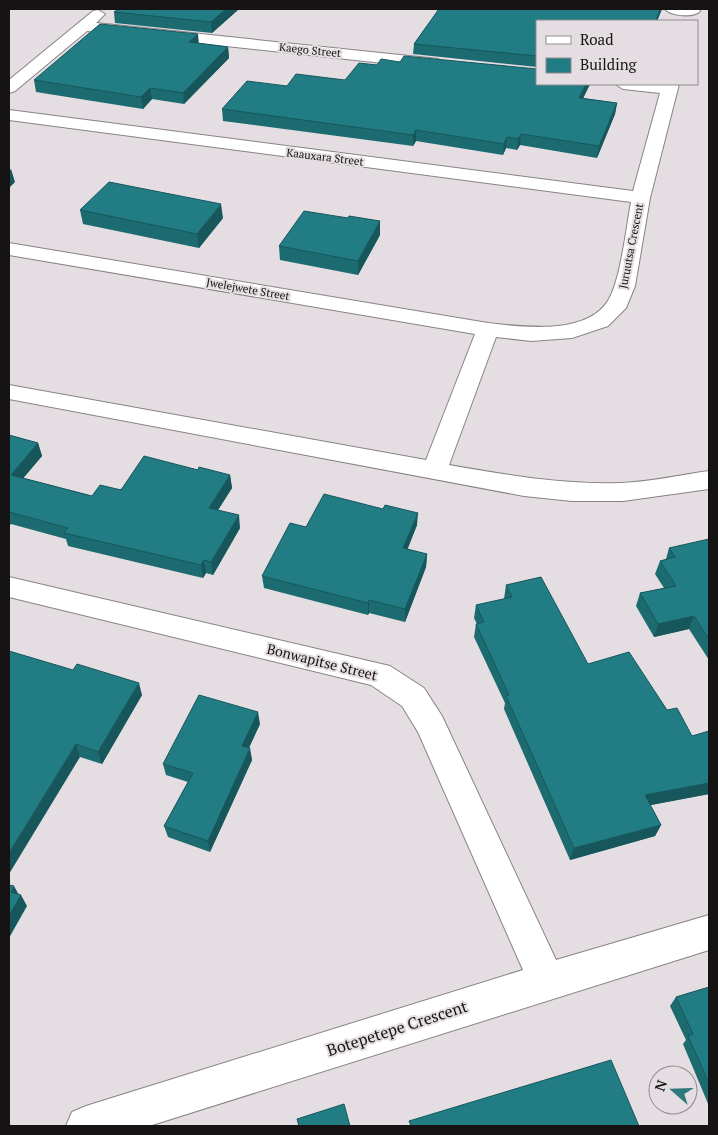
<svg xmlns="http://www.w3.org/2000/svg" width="718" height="1135" viewBox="0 0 718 1135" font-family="'PT Serif',serif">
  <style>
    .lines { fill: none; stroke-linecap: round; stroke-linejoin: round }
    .minor-casing { stroke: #888386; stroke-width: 2 }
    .minor { fill: #fff; fill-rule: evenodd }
    .wall { fill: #1c6b71 }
    .shaded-wall { fill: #17575c }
    .building { fill: #217c83; stroke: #17575c }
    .labels { text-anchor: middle; stroke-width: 4; stroke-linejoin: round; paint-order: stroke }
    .far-street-label { font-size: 11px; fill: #151314; stroke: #e4dde1 }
    .street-label { font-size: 14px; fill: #151314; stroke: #e4dde1 }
    .near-street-label { font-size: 16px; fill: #151314; stroke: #e4dde1 }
  </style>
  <rect width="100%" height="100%" fill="#e4dde1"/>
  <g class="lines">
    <!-- minor casing -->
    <g class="minor-casing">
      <path id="minor" d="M 665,9 L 699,9 L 700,11 C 694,18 671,16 665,9 Z
        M 98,10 L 105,14 L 96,23 L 438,59 L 446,64 L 438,69 L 87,31 L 15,91 L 9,93 L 9,80 L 93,11 Z
        M 615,84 L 679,84 L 650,198 L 635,286 L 626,308 L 608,326 L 572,338 L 531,341 L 496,337 L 449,465 C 507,475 563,485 621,483 C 650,482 680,475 709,471 L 709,489 L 623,501 L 572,501 L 524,496 L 9,399 L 9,385 L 426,460 L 475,334 L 9,255 L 9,243 L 488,323 C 523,327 588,336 609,299 C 621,277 626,229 631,202 L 9,120 L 9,110 L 633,191 L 660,93 L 623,89 Z
        M 9,577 L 390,666 L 424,688 L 442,716 L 556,960 L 709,915 L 709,950 L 149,1126 L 66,1126 L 72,1112 L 86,1106 L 523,970 L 418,732 L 402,706 L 371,685 L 9,597 Z"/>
    </g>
    <!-- minor -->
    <use href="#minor" class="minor"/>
  </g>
  <!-- wall -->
  <path class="wall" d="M 239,9 L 212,33 L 115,23 L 114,12 Z
    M 439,9 L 662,9 L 657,21 L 537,21 L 537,67 L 413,54 L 414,44 Z
    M 199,43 L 228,47 L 229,58 L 184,104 L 152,99 L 143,109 L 36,92 L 34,80 Z
    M 377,65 L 537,84 L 590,84 L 583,98 L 617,103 L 615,114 L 597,158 L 520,145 L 517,150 L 506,148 L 503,155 L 416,141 L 413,146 L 223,121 L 222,109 L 287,86 L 345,80 Z
    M 80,210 L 223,218 L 199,248 L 83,224 Z
    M 380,235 L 358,275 L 280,260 L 279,246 Z
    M 9,435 L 38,443 L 42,456 L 23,478 L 92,496 L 198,470 L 230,475 L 232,488 L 218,510 L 240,528 L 213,575 L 206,573 L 203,578 L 68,546 L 66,539 L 11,524 L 9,526 Z
    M 417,525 L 407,549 L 427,554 L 426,567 L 405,622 L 369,613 L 368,615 L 264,588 L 262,576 L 306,527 Z
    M 709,540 L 709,660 L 689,629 L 654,637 L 636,606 L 640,593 L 664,588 L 655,574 L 660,561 L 666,559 L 669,548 Z
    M 506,585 L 588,664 L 667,710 L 692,736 L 709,731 L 709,794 L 650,805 L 661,825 L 655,836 L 570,860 L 504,709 L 505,703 L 474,637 L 476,624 L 477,624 L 474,618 L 476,605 L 504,599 Z
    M 9,651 L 142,695 L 102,764 L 80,757 Z
    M 260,724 L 249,748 L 252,760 L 210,852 L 168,837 L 164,826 L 188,782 L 166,775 L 163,764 Z
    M 709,987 L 709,1106 L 683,1044 L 686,1040 L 670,1006 L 676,997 Z"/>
  <!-- shaded-wall -->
  <path class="shaded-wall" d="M 226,9 L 239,9 L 212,33 L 211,22 Z
    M 660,9 L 662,9 L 657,21 L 656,21 Z
    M 198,34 L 199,45 L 189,42 Z
    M 228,47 L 229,58 L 184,104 L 183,93 Z
    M 586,84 L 590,84 L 578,109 L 579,98 Z
    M 150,88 L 152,99 L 143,109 L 141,97 Z
    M 617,103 L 615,114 L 597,158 L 599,146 Z
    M 416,130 L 416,141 L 413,146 L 413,135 Z
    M 521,134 L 520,145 L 517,150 L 518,139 Z
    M 507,137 L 506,148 L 503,155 L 504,144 Z
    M 11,169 L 15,182 L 9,188 L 9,171 Z
    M 221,204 L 223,218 L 199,248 L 197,234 Z
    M 380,221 L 380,235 L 358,275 L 358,261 Z
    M 38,443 L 42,456 L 15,488 L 11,475 Z
    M 230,475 L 232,488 L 211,521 L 209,508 Z
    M 418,513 L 417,525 L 403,561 L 403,548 Z
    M 239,515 L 240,528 L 213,575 L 211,562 Z
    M 427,554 L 426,567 L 405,622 L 405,609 Z
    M 204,560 L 206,573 L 203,578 L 201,565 Z
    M 369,600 L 369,613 L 368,615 L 368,603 Z
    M 694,616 L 689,629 L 654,637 L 658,624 Z
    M 139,683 L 142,695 L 102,764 L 98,752 Z
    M 258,712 L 260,724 L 244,758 L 242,746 Z
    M 76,744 L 80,757 L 9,874 L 9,853 Z
    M 250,748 L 252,760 L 210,852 L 208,841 Z
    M 709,783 L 709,794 L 641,807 L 645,795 Z
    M 661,825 L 655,836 L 570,860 L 574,848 Z
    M 14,886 L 20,897 L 21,895 L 27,906 L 9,938 L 9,916 L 11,892 Z"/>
  <!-- building -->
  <path class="building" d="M 118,9 L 226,9 L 211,22 L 114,12 Z
    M 439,9 L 660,9 L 656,21 L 537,21 L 537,56 L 414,44 Z
    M 100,24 L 198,34 L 189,42 L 228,47 L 183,93 L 150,88 L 141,97 L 34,80 Z
    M 404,56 L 537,69 L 537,84 L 586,84 L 579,98 L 617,103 L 599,146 L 521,134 L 518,139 L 507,137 L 504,144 L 416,130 L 413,135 L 222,109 L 247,81 L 287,86 L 296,74 L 345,80 L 359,63 L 377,65 L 381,59 L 400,62 Z
    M 109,182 L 221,204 L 197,234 L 80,210 Z
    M 304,211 L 348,218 L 349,216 L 380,221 L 358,261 L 279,246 Z
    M 9,435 L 38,443 L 11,475 L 92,496 L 100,485 L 121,490 L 144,456 L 198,470 L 199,467 L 230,475 L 209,508 L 239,515 L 211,562 L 204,560 L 201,565 L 64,533 L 68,528 L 9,512 Z
    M 324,494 L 383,509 L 385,505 L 418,513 L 403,548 L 427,554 L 405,609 L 369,600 L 368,603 L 262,576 L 290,523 L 306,527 Z
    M 709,539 L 709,639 L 694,616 L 658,624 L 640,593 L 676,586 L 660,561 L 675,557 L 669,548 Z
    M 541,577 L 588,664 L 629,652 L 667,710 L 677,708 L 692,736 L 709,731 L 709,783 L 645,795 L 661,825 L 574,848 L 506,696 L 509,695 L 476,624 L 484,622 L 476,605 L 512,597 L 506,585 Z
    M 9,651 L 73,670 L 77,664 L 139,683 L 98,752 L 76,744 L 9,853 Z
    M 199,695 L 258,712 L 242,746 L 250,748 L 208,841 L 164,826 L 193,773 L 163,764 Z
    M 9,885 L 14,886 L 11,892 L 21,895 L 9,916 Z
    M 709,987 L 709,1083 L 688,1036 L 693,1034 L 676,997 Z
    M 611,1060 L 639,1126 L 411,1126 L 409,1121 Z
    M 344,1104 L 350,1126 L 299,1126 L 297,1119 Z"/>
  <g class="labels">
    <!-- far-street labels -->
    <g class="far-street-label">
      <text transform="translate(310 50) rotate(6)" y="4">Kaego Street</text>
      <text transform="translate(325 157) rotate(7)" y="4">Kaauxara Street</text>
      <text transform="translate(631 246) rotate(-79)" y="4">Juruutsa Crescent</text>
      <text transform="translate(248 289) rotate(10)" y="4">Jwelejwete Street</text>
    </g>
    <!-- street labels -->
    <g class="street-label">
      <text transform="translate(322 662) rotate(14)" y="5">Bonwapitse Street</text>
    </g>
    <!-- near-street labels -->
    <g class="near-street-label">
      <text transform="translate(397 1028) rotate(-18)" y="6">Botepetepe Crescent</text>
    </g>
  </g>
  <!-- border -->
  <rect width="718" height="1135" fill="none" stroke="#151314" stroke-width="20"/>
  <!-- legend -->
  <rect x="536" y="20" width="162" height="65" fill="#e4dde1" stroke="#918c8f"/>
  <rect x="546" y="36" width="25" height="8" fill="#ffffff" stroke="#918c8f"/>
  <text x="580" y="45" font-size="15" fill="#151314">Road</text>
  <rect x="546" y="58" width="25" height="15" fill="#217c83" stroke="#918c8f"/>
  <text x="580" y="70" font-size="15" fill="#151314">Building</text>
  <!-- north arrow -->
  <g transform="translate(673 1090) rotate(290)"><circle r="24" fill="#e4dde1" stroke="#918c8f"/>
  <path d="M0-4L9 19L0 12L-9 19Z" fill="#2e777d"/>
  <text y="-8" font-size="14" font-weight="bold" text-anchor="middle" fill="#151314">N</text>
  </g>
</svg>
